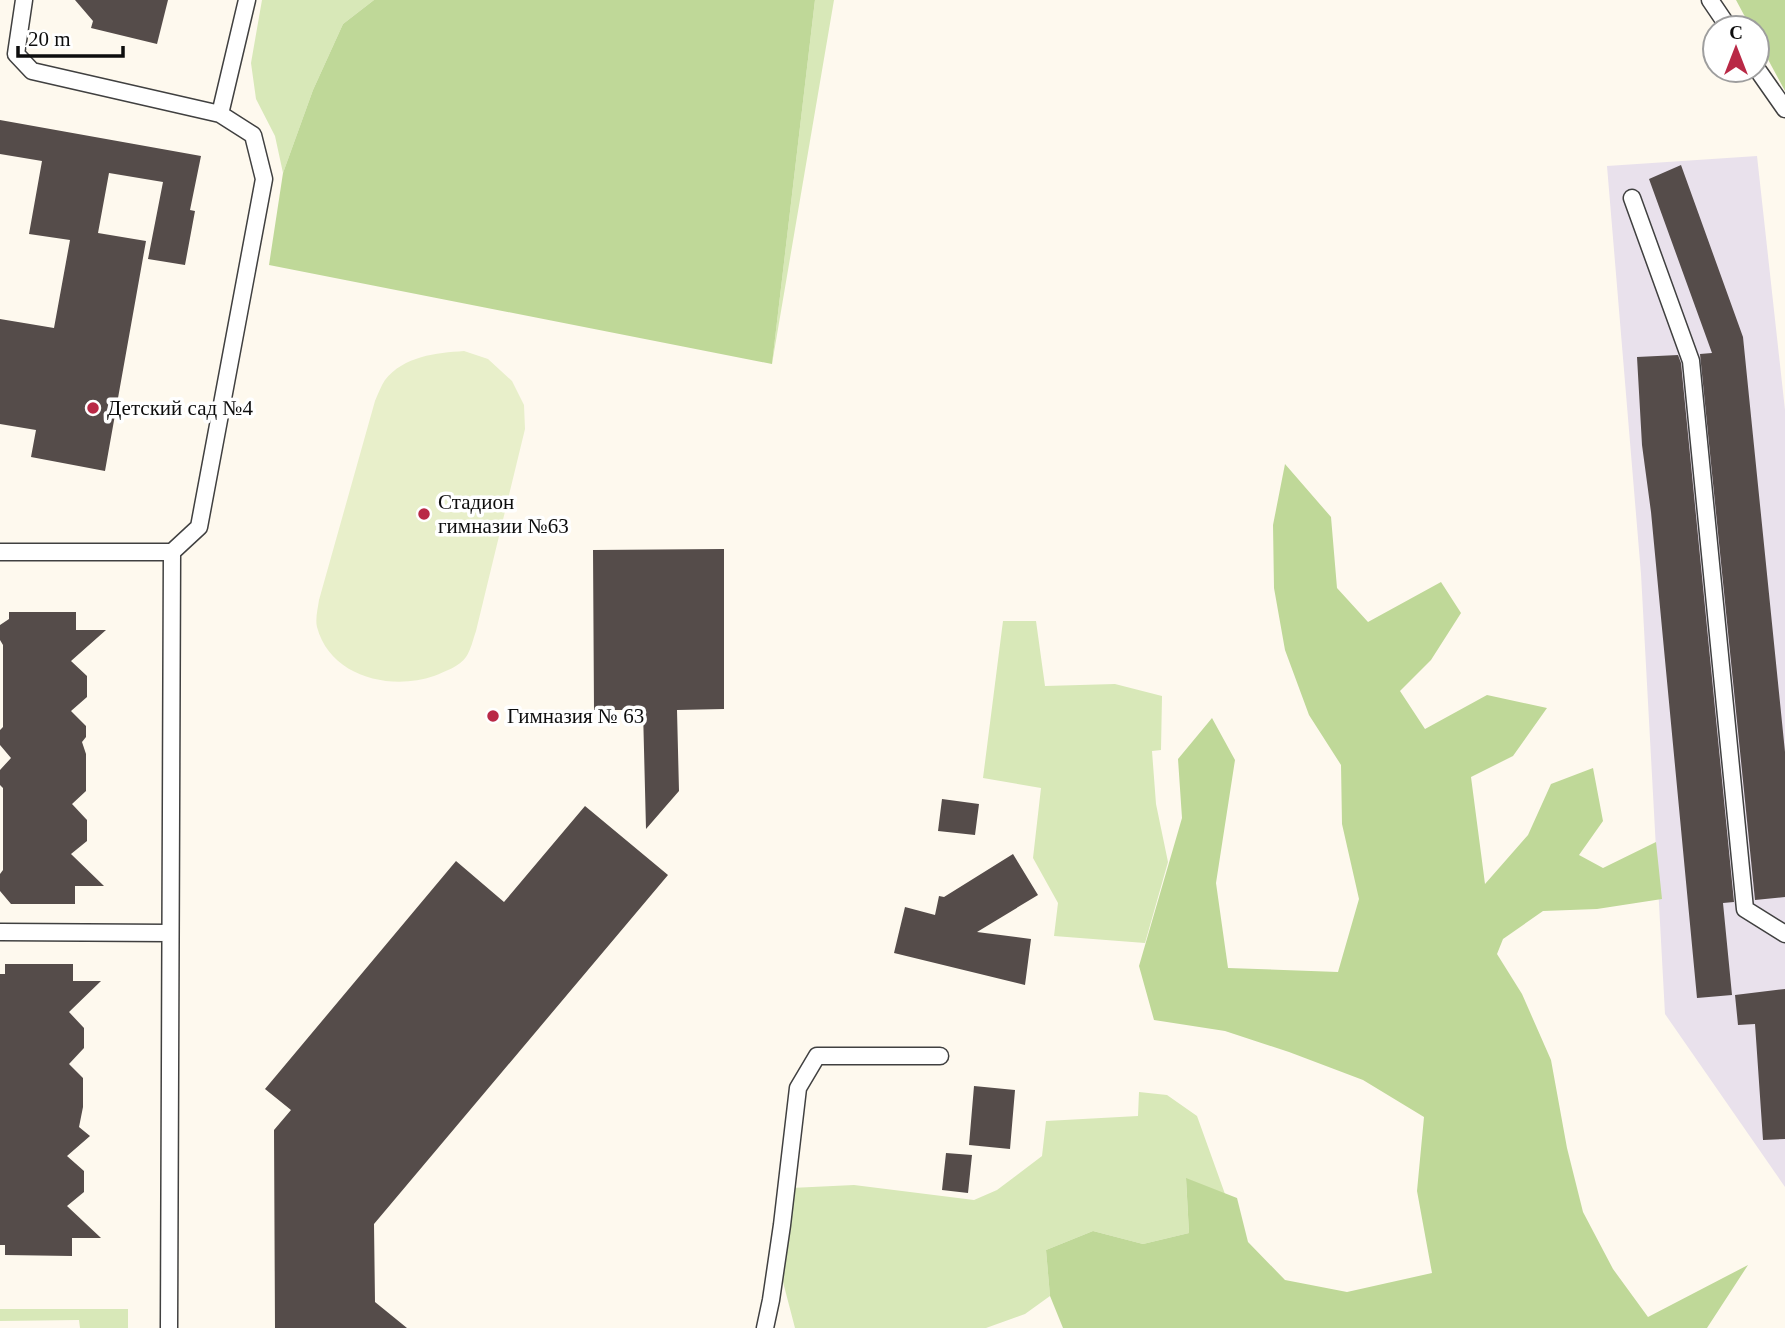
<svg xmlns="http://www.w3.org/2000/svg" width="1785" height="1328" viewBox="0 0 1785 1328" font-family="'Times New Roman',serif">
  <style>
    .industrial { fill: #e9e1ec }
    .green { fill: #d8e8b8 }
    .forest { fill: #bfd898 }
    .pitch { fill: #e8efca }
    .building { fill: #554c4a }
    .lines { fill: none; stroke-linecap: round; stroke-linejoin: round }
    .service-casing { stroke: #404040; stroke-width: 19 }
    .service { stroke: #fff; stroke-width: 16 }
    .poi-dot { fill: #b92946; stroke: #fff; stroke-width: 2.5 }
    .labels { text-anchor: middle; stroke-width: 7; stroke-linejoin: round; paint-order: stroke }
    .poi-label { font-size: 21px; fill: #0d0d0d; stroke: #fff; text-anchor: start }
  </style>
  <rect width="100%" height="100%" fill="#fef9ee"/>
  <!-- industrial -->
  <path class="industrial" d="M 1757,156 L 1785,410 L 1785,1187 L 1665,1014 L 1641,574 L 1607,166 Z"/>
  <!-- green -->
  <path class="green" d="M 262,0 L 374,0 L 343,24 L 313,90 L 283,173 L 275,136 L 256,99 L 251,63 Z
    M 815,0 L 834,0 L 772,364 Z
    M 1003,621 L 1036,621 L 1045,686 L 1115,684 L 1162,696 L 1161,750 L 1152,751 L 1156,804 L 1168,862 L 1145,943 L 1054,936 L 1058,903 L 1033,858 L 1041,788 L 983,778 Z
    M 1139,1092 L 1167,1095 L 1197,1116 L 1225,1194 L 1186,1179 L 1189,1233 L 1143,1244 L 1093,1231 L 1046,1250 L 1050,1296 L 1025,1314 L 986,1328 L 795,1328 L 783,1282 L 791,1188 L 854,1185 L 974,1200 L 997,1190 L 1042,1156 L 1046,1121 L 1138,1116 Z
    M 0,1309 L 128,1309 L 128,1328 L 80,1328 L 79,1320 L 0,1321 Z"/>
  <!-- forest -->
  <path class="forest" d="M 374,0 L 815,0 L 772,364 L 269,265 L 283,173 L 313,90 L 343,24 Z
    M 1736,0 L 1785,0 L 1785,91 L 1757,39 L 1757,28 L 1751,28 Z
    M 1285,464 L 1331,517 L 1337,588 L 1368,622 L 1441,582 L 1461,613 L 1431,660 L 1400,691 L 1425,729 L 1487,695 L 1547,708 L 1513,756 L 1471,777 L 1485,884 L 1528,835 L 1551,784 L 1593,768 L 1603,821 L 1579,855 L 1603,868 L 1656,842 L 1662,899 L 1597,909 L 1543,911 L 1503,939 L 1497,954 L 1522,994 L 1551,1060 L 1567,1148 L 1583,1212 L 1613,1269 L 1648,1317 L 1748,1265 L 1707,1328 L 1063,1328 L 1050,1296 L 1046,1250 L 1093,1231 L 1143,1244 L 1189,1233 L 1186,1178 L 1237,1198 L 1248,1242 L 1285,1280 L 1347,1292 L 1432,1273 L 1417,1191 L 1424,1117 L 1363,1080 L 1289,1052 L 1225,1031 L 1154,1020 L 1139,966 L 1182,818 L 1178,759 L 1212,718 L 1235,760 L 1216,883 L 1228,968 L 1338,972 L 1359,899 L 1342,824 L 1341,765 L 1309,715 L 1285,650 L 1274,588 L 1273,525 Z"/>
  <!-- pitch -->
  <path class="pitch" d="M 464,351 L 488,359 L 512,381 L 524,405 L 525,429 L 476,631 C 473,639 471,650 466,657 C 460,666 444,672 434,676 C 391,691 330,677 317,627 C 315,619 318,608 319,600 L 375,401 C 378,394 381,386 385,380 C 404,356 436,353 464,351 Z"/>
  <!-- building -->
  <path class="building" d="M 75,0 L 168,0 L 157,44 L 91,28 L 93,21 Z
    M 0,120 L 201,156 L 190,210 L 195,211 L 185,265 L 148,259 L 163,182 L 109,173 L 98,233 L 146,241 L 105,471 L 31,457 L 36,430 L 0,424 L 0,319 L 54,328 L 70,240 L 29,234 L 42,161 L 0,154 Z
    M 1681,165 L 1743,337 L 1785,752 L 1785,897 L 1755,900 L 1700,354 L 1712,353 L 1649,179 Z
    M 1678,355 L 1681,363 L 1734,902 L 1723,903 L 1732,995 L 1697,998 L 1651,512 L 1642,445 L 1637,357 Z
    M 724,549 L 724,709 L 677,710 L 679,791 L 646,829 L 643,710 L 594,710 L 593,550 Z
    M 9,612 L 76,612 L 76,630 L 106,630 L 71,661 L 87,676 L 87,697 L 71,711 L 86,726 L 86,737 L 82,742 L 86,754 L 86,791 L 72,804 L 87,820 L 87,841 L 71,854 L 104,886 L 75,886 L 75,904 L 11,904 L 0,891 L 0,874 L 3,870 L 3,788 L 0,785 L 0,770 L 11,758 L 0,745 L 0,730 L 3,727 L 3,645 L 0,640 L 0,625 L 9,619 Z
    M 942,799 L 979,804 L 975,835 L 938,831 Z
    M 585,806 L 668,875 L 374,1224 L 375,1302 L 407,1328 L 275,1328 L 274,1130 L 291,1110 L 265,1089 L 456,861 L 504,902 Z
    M 1013,854 L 1038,895 L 977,932 L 1031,939 L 1025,985 L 894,953 L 905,907 L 935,915 L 939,896 L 944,897 Z
    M 5,964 L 73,964 L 73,981 L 101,981 L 69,1012 L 84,1028 L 84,1048 L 69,1064 L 83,1078 L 83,1107 L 79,1127 L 90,1136 L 67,1156 L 84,1171 L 84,1192 L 67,1206 L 101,1238 L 72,1238 L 72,1256 L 5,1255 L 5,1245 L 0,1245 L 0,974 L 5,974 Z
    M 1785,989 L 1785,1139 L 1763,1140 L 1755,1024 L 1738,1025 L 1735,995 Z
    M 974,1086 L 1015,1090 L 1010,1149 L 969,1145 Z
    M 946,1153 L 972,1155 L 968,1193 L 942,1190 Z"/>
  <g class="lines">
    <!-- service casing -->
    <g class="service-casing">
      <path id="service" d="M 24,0 L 16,54 L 32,71 L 220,114 L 253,135 L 264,179 L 199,527 L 172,552 L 169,1328
        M 1710,0 L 1729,28
        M 1757,69 L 1785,109
        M 220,114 L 247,0
        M 1632,198 L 1691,361 L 1745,909 L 1785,934
        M 0,552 L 172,552
        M 0,932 L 170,933
        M 765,1328 L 771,1300 L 782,1225 L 798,1088 L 817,1056 L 940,1056"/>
    </g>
    <!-- service -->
    <use href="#service" class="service"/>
  </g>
  <!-- markers -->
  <g class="poi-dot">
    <circle cx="93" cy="408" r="7"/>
    <circle cx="424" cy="514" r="7"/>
    <circle cx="493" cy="716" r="7"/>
  </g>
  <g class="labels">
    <!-- poi labels -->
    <g class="poi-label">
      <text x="107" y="415">Детский сад №4</text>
      <text x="438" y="509">Стадион<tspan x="438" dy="24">гимназии №63</tspan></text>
      <text x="507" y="723">Гимназия № 63</text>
    </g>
  </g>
  <!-- north arrow -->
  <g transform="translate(1736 49)"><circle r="33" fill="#ffffff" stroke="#9e9e9e" stroke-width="2"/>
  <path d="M0-5L12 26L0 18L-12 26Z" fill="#b92946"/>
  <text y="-10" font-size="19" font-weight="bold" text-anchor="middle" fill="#0d0d0d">С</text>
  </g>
  <!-- scale -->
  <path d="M18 46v10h105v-10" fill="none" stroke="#0d0d0d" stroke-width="3.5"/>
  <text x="28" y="46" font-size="21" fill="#0d0d0d" stroke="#ffffff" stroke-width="5" paint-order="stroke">20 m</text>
</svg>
